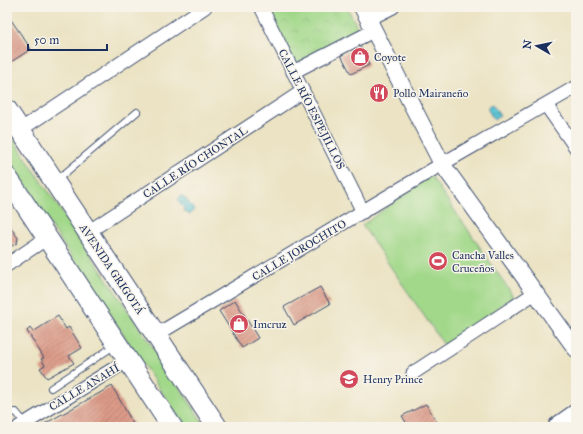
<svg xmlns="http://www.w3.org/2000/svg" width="583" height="434" viewBox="0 0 583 434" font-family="'IM FELL Great Primer',serif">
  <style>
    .grass { fill: #a1d889; stroke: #5e8474 }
    .park { fill: url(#park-crowns); stroke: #5e8474 }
    .water { fill: url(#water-rules); stroke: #3c7c9a }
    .building { fill: url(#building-hatch) }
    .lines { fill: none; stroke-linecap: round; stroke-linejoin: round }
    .service-casing { stroke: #3a4a6d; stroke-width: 8 }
    .minor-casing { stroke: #3a4a6d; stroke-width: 15 }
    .tertiary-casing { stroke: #3a4a6d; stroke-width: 18 }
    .primary-casing { stroke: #3a4a6d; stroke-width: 22 }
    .trunk-casing { stroke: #3a4a6d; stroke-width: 23 }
    .service { stroke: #fff; stroke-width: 6 }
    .minor { stroke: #fff; stroke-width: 13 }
    .tertiary { stroke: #fff; stroke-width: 16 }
    .primary { stroke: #fff; stroke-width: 20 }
    .trunk { stroke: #fff; stroke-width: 21 }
    .labels { text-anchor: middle; stroke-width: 3; stroke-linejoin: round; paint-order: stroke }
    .poi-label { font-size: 11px; fill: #1b2f5e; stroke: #f7f3e8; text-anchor: start }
    .street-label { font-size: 11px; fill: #1b2f5e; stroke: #f7f3e8 }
  </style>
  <defs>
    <pattern id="park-crowns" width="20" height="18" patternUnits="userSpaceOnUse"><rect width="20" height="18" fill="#a1d889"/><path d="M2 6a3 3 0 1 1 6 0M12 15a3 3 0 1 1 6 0" fill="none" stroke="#8aba79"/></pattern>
    <pattern id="water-rules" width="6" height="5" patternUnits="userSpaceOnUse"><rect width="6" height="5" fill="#5dc8d7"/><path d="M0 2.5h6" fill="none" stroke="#4ca3b2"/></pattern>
    <pattern id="building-hatch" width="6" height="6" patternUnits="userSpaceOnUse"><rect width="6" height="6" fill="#db9a87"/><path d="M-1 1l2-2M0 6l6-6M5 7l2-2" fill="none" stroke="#b17e72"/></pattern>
  </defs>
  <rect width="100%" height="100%" fill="#f7f3e8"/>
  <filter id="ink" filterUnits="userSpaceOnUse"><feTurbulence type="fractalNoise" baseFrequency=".025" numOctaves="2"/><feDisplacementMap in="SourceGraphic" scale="8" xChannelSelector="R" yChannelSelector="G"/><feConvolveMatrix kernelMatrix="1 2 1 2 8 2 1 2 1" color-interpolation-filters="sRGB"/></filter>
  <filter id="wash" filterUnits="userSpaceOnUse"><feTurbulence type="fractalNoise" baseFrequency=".012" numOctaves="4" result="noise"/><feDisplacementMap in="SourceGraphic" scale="16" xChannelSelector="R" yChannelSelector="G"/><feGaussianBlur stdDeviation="0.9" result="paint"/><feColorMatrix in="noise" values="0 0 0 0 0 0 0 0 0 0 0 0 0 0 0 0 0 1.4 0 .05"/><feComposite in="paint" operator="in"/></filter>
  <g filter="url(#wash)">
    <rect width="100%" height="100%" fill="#ebe3c3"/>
    <!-- grass -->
    <path class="grass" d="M 7,130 L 206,427 L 185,427 L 7,160 Z
      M 431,176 L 514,297 L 444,345 L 362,225 Z"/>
    <!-- park -->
    <path class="park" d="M 268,7 L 347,7 L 360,33 L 296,67 Z"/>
    <!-- water -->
    <path class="water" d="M 492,104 L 500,116 L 494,120 L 487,108 Z
      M 181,196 L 184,197 L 194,209 L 190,215 L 183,210 L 184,206 L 181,205 L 178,200 Z"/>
    <g id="blocks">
      <!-- building -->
      <path class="building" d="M 7,14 L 31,49 L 11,62 L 7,56 Z
        M 359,45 L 369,65 L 351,74 L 341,55 Z
        M 7,222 L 18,238 L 17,243 L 7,249 Z
        M 320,287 L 330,304 L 294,325 L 284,307 Z
        M 235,300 L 258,338 L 242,348 L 219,311 Z
        M 58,316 L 66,329 L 69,327 L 82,348 L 69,356 L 74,363 L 47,378 L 40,368 L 45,365 L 41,359 L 44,358 L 27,331 L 30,328 L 33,332 Z
        M 112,386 L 135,427 L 39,427 Z
        M 426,404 L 440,427 L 409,427 L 402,416 Z"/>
    </g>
  </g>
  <g filter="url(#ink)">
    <use href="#blocks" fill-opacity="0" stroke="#3a4a6d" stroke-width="1"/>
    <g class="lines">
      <!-- service casing -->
      <g class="service-casing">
        <path id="service" d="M 57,180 L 137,112
          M 51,388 L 114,346
          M 7,413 L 16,412 L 25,423"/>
      </g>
      <!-- minor casing -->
      <g class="minor-casing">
        <path id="minor" d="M 261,7 L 363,212
          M 369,19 L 393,7
          M 293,72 L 375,30
          M 546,105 L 576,148
          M 20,130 L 205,7
          M 88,232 L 303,91
          M 7,265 L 47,238
          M 156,335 L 442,164 L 576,87
          M 413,373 L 535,293
          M 19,427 L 128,360"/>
      </g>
      <!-- tertiary casing -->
      <g class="tertiary-casing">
        <path id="tertiary" d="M 362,7 L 442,164 L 576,349"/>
      </g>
      <!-- primary casing -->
      <g class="primary-casing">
        <path id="primary" d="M 7,110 L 217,427
          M 7,177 L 172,427"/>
      </g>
      <!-- trunk casing -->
      <g class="trunk-casing">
        <path id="trunk" d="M 559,427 L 576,415"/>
      </g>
      <!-- service -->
      <use href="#service" class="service"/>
      <!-- minor -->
      <use href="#minor" class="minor"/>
      <!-- tertiary -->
      <use href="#tertiary" class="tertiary"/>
      <!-- primary -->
      <use href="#primary" class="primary"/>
      <!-- trunk -->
      <use href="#trunk" class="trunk"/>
    </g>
  </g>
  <!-- icons -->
  <defs>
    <g id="shop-disc" transform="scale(1)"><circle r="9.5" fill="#d1495b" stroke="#f7f3e8"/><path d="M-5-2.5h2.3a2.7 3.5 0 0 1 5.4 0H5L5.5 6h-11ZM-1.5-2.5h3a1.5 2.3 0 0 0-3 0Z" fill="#fff"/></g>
    <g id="restaurant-disc" transform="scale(1)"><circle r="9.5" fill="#d1495b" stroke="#f7f3e8"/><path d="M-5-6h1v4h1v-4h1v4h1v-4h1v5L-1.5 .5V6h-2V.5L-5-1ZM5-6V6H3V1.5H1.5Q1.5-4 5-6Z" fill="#fff"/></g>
    <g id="stadium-disc" transform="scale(1)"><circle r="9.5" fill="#d1495b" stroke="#f7f3e8"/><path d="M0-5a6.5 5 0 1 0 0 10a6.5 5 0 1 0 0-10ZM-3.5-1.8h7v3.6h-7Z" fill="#fff"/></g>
    <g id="school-disc" transform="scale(1)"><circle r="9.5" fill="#d1495b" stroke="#f7f3e8"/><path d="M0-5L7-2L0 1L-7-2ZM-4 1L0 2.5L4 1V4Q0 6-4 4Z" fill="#fff"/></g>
  </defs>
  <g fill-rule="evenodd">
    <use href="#shop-disc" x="360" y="57"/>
    <use href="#restaurant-disc" x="379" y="93"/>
    <use href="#stadium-disc" x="438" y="261"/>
    <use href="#shop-disc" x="239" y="324"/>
    <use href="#school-disc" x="349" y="379"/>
  </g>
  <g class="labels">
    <!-- poi labels -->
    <g class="poi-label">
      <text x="374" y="61">Coyote</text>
      <text x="393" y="97">Pollo Mairaneño</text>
      <text x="452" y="259">Cancha Valles<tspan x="452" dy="13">Cruceños</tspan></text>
      <text x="253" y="328">Imcruz</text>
      <text x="363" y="383">Henry Prince</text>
    </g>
    <!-- street labels -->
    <g class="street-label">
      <text transform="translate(312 109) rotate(63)" y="4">CALLE RÍO ESPEJILLOS</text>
      <text transform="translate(195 162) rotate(-33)" y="4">CALLE RÍO CHONTAL</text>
      <text transform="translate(299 250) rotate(-31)" y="4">CALLE JOROCHITO</text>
      <text transform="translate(112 269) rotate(56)" y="4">AVENIDA GRIGOTÁ</text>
      <text transform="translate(84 387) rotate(-31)" y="4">CALLE ANAHÍ</text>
    </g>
  </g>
  <!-- margin -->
  <rect width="583" height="434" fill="none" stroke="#f7f3e8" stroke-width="24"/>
  <!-- north arrow -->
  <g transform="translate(537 46) rotate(279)" stroke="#f7f3e8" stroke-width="3" paint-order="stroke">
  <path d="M0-3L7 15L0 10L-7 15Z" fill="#1b2f5e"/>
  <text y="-6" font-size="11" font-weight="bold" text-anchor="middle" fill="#1b2f5e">N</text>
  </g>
  <!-- scale -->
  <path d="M28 44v6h79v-6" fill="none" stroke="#1b2f5e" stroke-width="2"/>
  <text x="34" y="44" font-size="12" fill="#1b2f5e" stroke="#f7f3e8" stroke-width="3" paint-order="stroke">50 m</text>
</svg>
